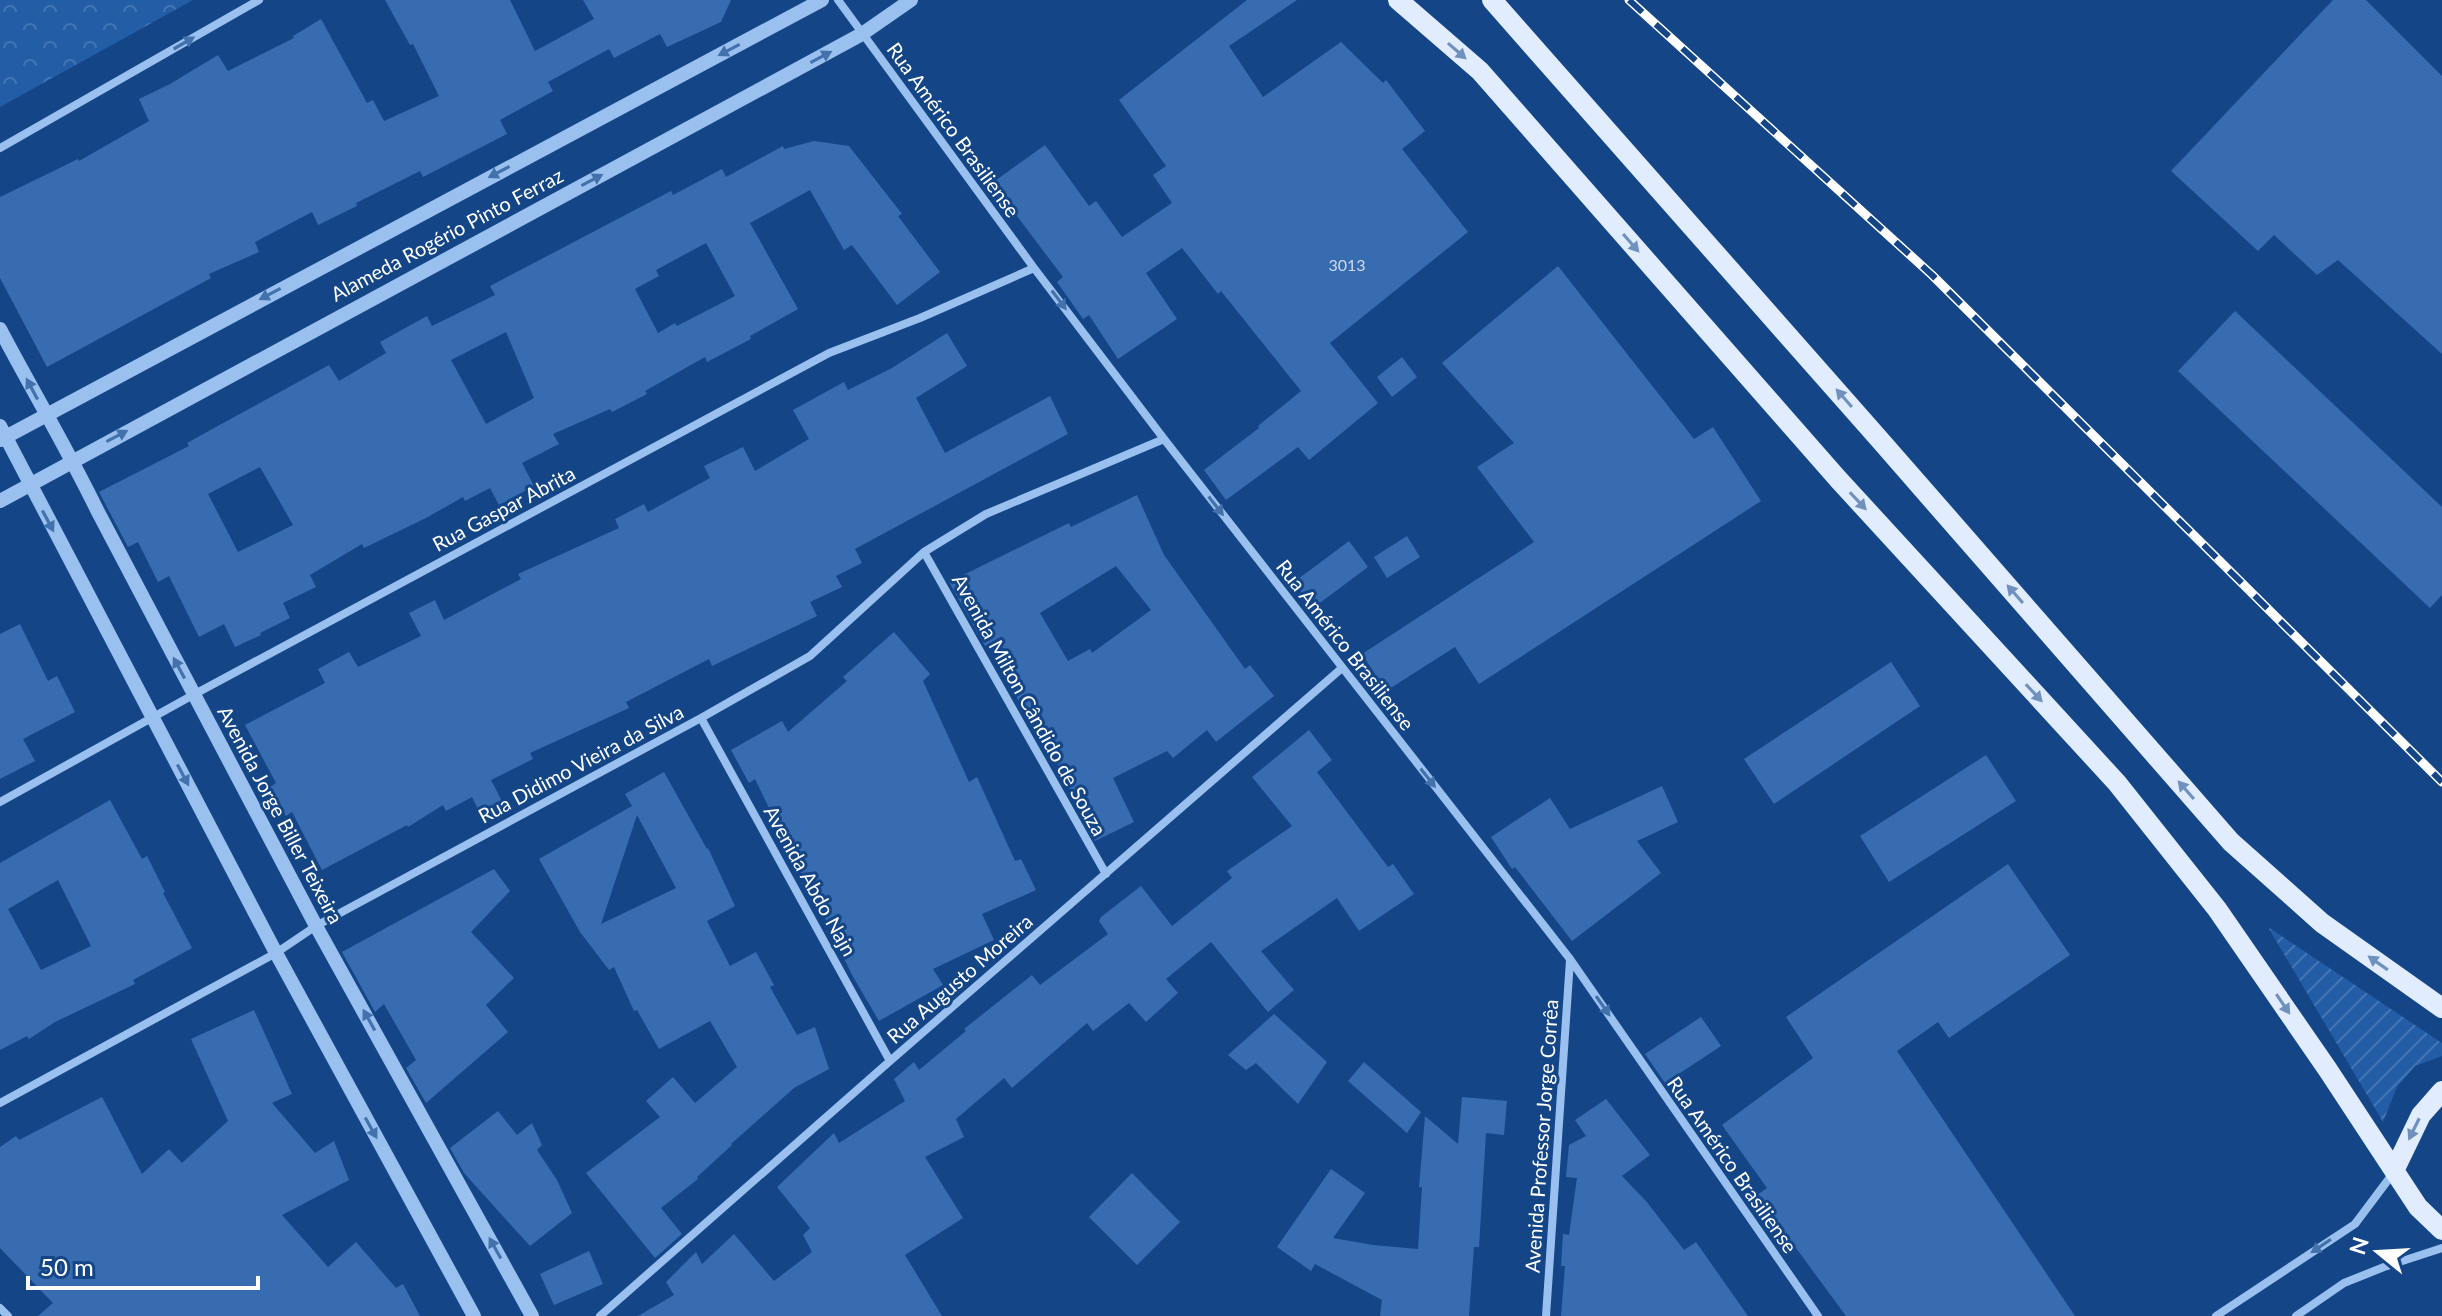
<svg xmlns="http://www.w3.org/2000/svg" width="2442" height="1316" viewBox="0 0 2442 1316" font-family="Lato,sans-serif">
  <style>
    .park { fill: url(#park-crowns) }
    .garden { fill: url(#garden-furrows) }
    .building { fill: #386cb0; fill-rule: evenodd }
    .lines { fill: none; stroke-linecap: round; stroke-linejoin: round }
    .minor { stroke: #99c0ef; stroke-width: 8 }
    .tertiary { stroke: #99c0ef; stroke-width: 14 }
    .primary { stroke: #e1edff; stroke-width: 20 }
    .rail-casing { stroke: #fff; stroke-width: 9 }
    .rail { stroke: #144687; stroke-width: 6; stroke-dasharray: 18; stroke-linecap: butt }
    .oneway { fill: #4371ab }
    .oneway2 { fill: #7091bd }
    .labels { text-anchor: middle; stroke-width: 6; stroke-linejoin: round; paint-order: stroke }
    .number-label { font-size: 16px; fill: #cddaeb }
    .street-label { font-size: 20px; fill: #fff; stroke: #144687 }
  </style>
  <defs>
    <pattern id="park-crowns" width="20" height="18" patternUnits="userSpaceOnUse" patternTransform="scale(2)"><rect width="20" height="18" fill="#235da6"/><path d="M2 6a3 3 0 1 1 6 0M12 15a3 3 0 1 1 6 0" fill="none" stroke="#4475b3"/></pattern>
    <pattern id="garden-furrows" width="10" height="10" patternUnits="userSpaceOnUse" patternTransform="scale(2)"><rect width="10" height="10" fill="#235da6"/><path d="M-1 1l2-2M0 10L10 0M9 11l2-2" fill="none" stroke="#4475b3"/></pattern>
  </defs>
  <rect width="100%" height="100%" fill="#144687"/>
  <!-- park -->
  <path class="park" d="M 0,0 L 193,0 L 0,107 Z"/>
  <!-- garden -->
  <path class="garden" d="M 2268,927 L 2442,1043 L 2442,1056 L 2415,1066 L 2397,1087 L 2383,1122 Z"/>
  <!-- building -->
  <path class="building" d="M 385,0 L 510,0 L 535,51 L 594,19 L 583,0 L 731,0 L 721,22 L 667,47 L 660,34 L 614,58 L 609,49 L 548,82 L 553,91 L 500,120 L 507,134 L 423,177 L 420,171 L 356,203 L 357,206 L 318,225 L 312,212 L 255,242 L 259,252 L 209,274 L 211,278 L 47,367 L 0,278 L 0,197 L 78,159 L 79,161 L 149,121 L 139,99 L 170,84 L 218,55 L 228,71 L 294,38 L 293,36 L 321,19 L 367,103 L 373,100 L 384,121 L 439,96 L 413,44 L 410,45 Z
    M 1247,0 L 1297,0 L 1229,46 L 1263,97 L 1341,42 L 1383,83 L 1386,80 L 1425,131 L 1402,149 L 1468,232 L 1330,343 L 1378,403 L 1309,460 L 1298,447 L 1226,500 L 1204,470 L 1259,428 L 1258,426 L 1301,391 L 1221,291 L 1218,294 L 1182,248 L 1146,273 L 1177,319 L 1118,359 L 1089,315 L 1083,319 L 1057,282 L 1063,277 L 992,183 L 1045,145 L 1089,206 L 1096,201 L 1122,237 L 1172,203 L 1153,175 L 1166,166 L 1119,100 Z
    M 2333,0 L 2366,0 L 2442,76 L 2442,354 L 2338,260 L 2317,275 L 2274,235 L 2258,251 L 2171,171 Z
    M 814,141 L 849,146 L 902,214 L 898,216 L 940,272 L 897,305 L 852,245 L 844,250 L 810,190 L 750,223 L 798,309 L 750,336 L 751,339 L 707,362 L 705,357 L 645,391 L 647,394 L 612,412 L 610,409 L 553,434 L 559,444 L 522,463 L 534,486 L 499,505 L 490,488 L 465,501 L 463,497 L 426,518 L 364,548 L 362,544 L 310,575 L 316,587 L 283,603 L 290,618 L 260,633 L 261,635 L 235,647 L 224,624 L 199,637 L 169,576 L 158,582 L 138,542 L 128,547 L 99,492 L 189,446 L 187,443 L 329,365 L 339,381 L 386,353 L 380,342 L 427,316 L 432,326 L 495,295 L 490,286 L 671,191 L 673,195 L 722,169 L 726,177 L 783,146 L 784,149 ZM 706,243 L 735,296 L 677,326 L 675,323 L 658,333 L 635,289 L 659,276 L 656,270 ZM 506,332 L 534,398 L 486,424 L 451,360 ZM 260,467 L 293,525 L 238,552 L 208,494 Z
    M 1558,266 L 1694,439 L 1713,427 L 1761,501 L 1479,684 L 1455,647 L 1386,691 L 1362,654 L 1534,542 L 1477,467 L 1514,443 L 1442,363 Z
    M 2235,311 L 2442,507 L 2442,595 L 2430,608 L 2178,371 Z
    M 947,333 L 967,366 L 916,398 L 945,453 L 1050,396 L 1068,434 L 855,549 L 862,563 L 836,576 L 842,587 L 810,602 L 817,616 L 712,666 L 709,659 L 626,702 L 629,708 L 530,753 L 533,759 L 491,780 L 504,805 L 482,817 L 472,797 L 446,811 L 443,805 L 408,827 L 407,825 L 322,870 L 292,812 L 286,816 L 270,787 L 276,783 L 245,725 L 325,683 L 318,669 L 349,652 L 358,667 L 421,636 L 409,613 L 435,600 L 444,620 L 521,579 L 518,574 L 619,528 L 615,519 L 644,504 L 648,512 L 710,478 L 704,466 L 743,447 L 755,471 L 809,439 L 793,410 L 844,382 L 848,390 L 892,368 Z
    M 1402,357 L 1417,377 L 1392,397 L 1377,377 Z
    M 1137,495 L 1164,555 L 1245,669 L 1250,665 L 1274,696 L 1216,742 L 1207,730 L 1173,758 L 1167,751 L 1113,778 L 1134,822 L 1095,841 L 1054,757 L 1049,759 L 989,644 L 985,646 L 949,582 L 1069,523 L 1071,527 ZM 1116,566 L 1151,610 L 1092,653 L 1090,649 L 1068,661 L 1040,613 Z
    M 1407,536 L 1420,557 L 1387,578 L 1374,557 Z
    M 1349,541 L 1368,567 L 1313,608 L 1294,582 Z
    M 20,624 L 48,681 L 57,676 L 75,712 L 23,739 L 35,761 L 0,779 L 0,634 Z
    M 894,632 L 930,674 L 923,681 L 969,782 L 977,777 L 1015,861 L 1021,859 L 1036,890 L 982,914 L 994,940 L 933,969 L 943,985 L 879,1021 L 852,975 L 814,895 L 812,897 L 755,779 L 749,783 L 731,750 L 782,721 L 788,732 L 847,681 L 843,677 Z
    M 1891,662 L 1920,706 L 1774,804 L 1744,759 Z
    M 1309,730 L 1332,760 L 1317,772 L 1388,867 L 1393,864 L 1414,894 L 1359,931 L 1337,898 L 1261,951 L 1294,990 L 1268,1012 L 1211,942 L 1166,979 L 1178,993 L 1146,1022 L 1129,1003 L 1093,1031 L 1087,1023 L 1012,1088 L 1004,1078 L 956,1119 L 964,1137 L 925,1157 L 963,1218 L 905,1255 L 942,1316 L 638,1316 L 674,1295 L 666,1282 L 696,1252 L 702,1264 L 734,1234 L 774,1281 L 812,1252 L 803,1235 L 810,1228 L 777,1187 L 834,1133 L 839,1143 L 905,1101 L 894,1079 L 914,1062 L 919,1070 L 966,1031 L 964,1029 L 1032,975 L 1040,985 L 1108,934 L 1099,921 L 1101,917 L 1141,886 L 1172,926 L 1232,878 L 1227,871 L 1292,826 L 1252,777 Z
    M 1986,755 L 2016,801 L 1889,882 L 1860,836 Z
    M 664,772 L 707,849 L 708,848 L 735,906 L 707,921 L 730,966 L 756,952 L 774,985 L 770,987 L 797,1035 L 815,1027 L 829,1069 L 794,1088 L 731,1144 L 732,1145 L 697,1177 L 698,1179 L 661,1208 L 682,1234 L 655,1258 L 586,1173 L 660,1117 L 646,1101 L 673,1077 L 695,1103 L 737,1067 L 710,1021 L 659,1049 L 637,1010 L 634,1011 L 614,967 L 609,970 L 580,932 L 539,859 L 632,806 L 625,794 ZM 637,815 L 676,888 L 601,924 Z
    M 1662,786 L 1678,822 L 1637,841 L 1661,873 L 1572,941 L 1515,867 L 1512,869 L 1491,837 L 1550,798 L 1570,829 Z
    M 110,800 L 142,859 L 147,856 L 165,892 L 163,893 L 192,948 L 133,980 L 135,984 L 55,1022 L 29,1039 L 27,1036 L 0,1050 L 0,863 ZM 58,880 L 91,946 L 41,970 L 8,909 Z
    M 2008,864 L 2070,955 L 1949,1038 L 1938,1022 L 1897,1051 L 2075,1316 L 1846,1316 L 1757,1195 L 1767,1188 L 1722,1125 L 1813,1058 L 1786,1017 Z
    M 494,869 L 510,891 L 471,932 L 514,978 L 486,1005 L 508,1032 L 426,1103 L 406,1068 L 416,1060 L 384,1004 L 375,1012 L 342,952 Z
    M 254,1010 L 292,1094 L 272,1103 L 315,1153 L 334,1141 L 349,1180 L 282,1215 L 328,1267 L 356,1242 L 396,1288 L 403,1284 L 420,1316 L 38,1316 L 53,1303 L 0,1248 L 0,1147 L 16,1136 L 19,1140 L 102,1097 L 142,1174 L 169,1149 L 182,1163 L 228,1121 L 191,1039 Z
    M 1274,1014 L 1327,1062 L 1298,1104 L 1256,1063 L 1246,1070 L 1228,1055 Z
    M 1701,1017 L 1721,1046 L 1665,1083 L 1645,1054 Z
    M 1364,1062 L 1421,1112 L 1407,1133 L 1348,1081 Z
    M 1462,1097 L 1507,1101 L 1504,1135 L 1486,1133 L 1479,1247 L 1474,1247 L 1469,1316 L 1380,1316 L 1382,1300 L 1315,1264 L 1311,1271 L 1277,1247 L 1331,1169 L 1365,1193 L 1333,1238 L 1373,1245 L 1418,1249 L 1422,1187 L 1419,1187 L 1425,1116 L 1458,1144 Z
    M 1606,1099 L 1650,1155 L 1622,1176 L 1646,1201 L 1684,1250 L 1696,1242 L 1748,1316 L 1561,1316 L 1565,1266 L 1561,1266 L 1563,1234 L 1569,1235 L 1577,1178 L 1566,1177 L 1569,1145 L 1586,1136 L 1575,1120 Z
    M 498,1111 L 517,1135 L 532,1123 L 542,1145 L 537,1150 L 557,1180 L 572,1213 L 530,1246 L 464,1173 L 450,1148 Z
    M 1132,1173 L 1180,1222 L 1137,1265 L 1089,1217 Z
    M 589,1251 L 603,1284 L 554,1305 L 540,1274 Z"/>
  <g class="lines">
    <!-- minor -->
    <path class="minor" d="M 838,0 L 1034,268 L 1164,439 L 1570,959 L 1818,1316
      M 0,148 L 259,0
      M 924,552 L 1106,874
      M 701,718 L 890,1061
      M 0,802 L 193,695 L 829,353 L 920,318 L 1034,268
      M 0,1103 L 276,953 L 316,926 L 701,718 L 810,656 L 924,552 L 986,514 L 1164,439
      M 0,1308 L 8,1316
      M 600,1316 L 890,1061 L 1342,668
      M 1546,1316 L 1570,960
      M 2216,1316 L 2355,1224 L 2394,1172
      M 2296,1316 L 2344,1283 L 2384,1267 L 2442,1248"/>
    <!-- tertiary -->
    <path class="tertiary" d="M 0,329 C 32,390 67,448 97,510 L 316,926 L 532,1316
      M 0,426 L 276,953 L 474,1316
      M 0,440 L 822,0
      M 0,501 L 862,34 L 911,0"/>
    <!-- primary -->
    <path class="primary" d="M 1398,0 L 1480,71 L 1838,479 L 2117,783 L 2217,909 L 2328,1070 L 2418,1207 L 2442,1230
      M 1492,0 L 1880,440 L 2231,842 L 2322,923 L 2442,1008
      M 2394,1171 L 2421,1115 L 2442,1091"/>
    <!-- rail casing -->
    <g class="rail-casing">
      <path id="rail" d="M 1629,0 L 1932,275 L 2442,782"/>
    </g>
    <!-- rail -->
    <use href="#rail" class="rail"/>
  </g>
  <!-- one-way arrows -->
  <defs><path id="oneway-solid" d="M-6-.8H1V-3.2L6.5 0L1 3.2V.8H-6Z" transform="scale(2)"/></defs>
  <g class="oneway">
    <use href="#oneway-solid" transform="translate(184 43) rotate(-30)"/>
    <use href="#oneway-solid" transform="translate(729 50) rotate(152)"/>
    <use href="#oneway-solid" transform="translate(821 57) rotate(-28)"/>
    <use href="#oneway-solid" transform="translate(499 172) rotate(152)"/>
    <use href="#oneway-solid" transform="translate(592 180) rotate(-28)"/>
    <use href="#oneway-solid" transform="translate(270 294) rotate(152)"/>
    <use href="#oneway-solid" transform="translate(1059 300) rotate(53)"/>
    <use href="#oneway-solid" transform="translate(32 389) rotate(-118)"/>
    <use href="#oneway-solid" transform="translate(117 436) rotate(-28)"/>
    <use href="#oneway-solid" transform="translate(1216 506) rotate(52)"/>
    <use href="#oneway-solid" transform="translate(48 521) rotate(62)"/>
    <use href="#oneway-solid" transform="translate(179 668) rotate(-118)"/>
    <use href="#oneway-solid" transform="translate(183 775) rotate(62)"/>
    <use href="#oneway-solid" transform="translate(1428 778) rotate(52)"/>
    <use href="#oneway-solid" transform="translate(1603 1006) rotate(55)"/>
    <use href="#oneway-solid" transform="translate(369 1020) rotate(-119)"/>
    <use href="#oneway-solid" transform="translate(371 1128) rotate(61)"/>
    <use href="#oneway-solid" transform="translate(2321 1246) rotate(146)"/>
    <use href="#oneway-solid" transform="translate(495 1248) rotate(-119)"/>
  </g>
  <g class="oneway2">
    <use href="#oneway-solid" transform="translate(1457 51) rotate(41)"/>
    <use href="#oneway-solid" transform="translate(1631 243) rotate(49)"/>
    <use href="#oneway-solid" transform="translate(1844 398) rotate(-131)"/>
    <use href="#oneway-solid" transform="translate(1858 501) rotate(47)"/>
    <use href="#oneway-solid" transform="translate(2015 594) rotate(-131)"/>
    <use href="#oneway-solid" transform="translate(2034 693) rotate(47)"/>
    <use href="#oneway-solid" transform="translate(2186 790) rotate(-131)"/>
    <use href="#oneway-solid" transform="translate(2378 963) rotate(-145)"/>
    <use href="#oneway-solid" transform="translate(2283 1004) rotate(56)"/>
    <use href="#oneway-solid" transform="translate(2414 1129) rotate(116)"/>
  </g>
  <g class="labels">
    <!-- number labels -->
    <g class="number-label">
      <text x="1347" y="271">3013</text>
    </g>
    <!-- street labels -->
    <g class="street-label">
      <text transform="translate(953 130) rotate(54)" y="7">Rua Américo Brasiliense</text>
      <text transform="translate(447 235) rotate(-28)" y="7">Alameda Rogério Pinto Ferraz</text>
      <text transform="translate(504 509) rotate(-28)" y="7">Rua Gaspar Abrita</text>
      <text transform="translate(1345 645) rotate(52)" y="7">Rua Américo Brasiliense</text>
      <text transform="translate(1029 705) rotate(61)" y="7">Avenida Milton Cândido de Souza</text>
      <text transform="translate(581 764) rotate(-28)" y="7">Rua Didimo Vieira da Silva</text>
      <text transform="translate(280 815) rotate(62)" y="7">Avenida Jorge Biller Teixeira</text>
      <text transform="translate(810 881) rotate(61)" y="7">Avenida Abdo Najn</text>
      <text transform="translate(960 979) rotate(-41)" y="7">Rua Augusto Moreira</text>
      <text transform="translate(1542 1136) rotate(-86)" y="7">Avenida Professor Jorge Corrêa</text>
      <text transform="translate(1732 1165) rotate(55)" y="7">Rua Américo Brasiliense</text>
    </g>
  </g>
  <!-- north arrow -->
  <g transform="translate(2378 1252) rotate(288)" stroke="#144687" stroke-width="6" paint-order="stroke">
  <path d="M0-6L14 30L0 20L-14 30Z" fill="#ffffff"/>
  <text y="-12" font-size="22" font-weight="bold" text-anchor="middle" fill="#ffffff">N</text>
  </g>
  <!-- scale -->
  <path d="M28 1276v12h230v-12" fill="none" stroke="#ffffff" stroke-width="4"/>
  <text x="40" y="1276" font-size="24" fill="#ffffff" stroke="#144687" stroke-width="6" paint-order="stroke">50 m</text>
</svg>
